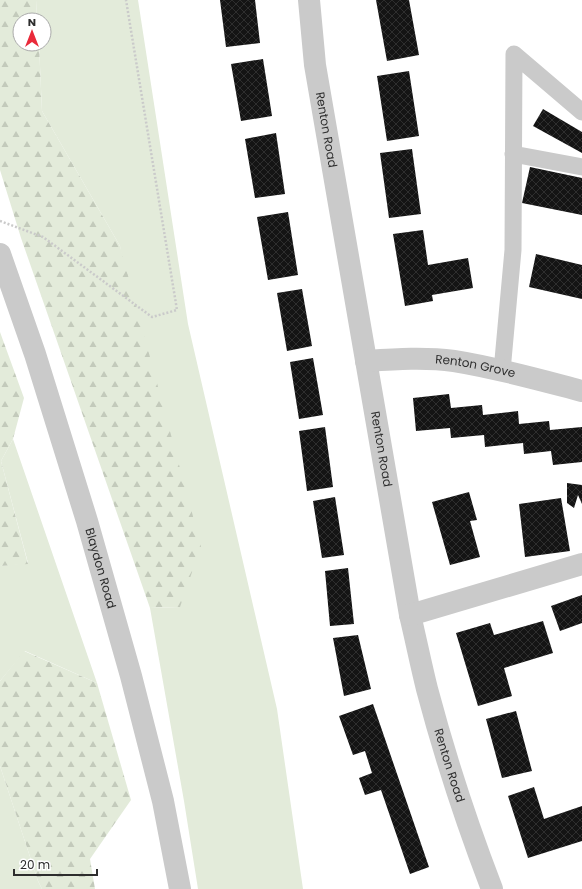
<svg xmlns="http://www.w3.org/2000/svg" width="582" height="889" viewBox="0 0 582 889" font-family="Poppins,sans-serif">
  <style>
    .grass { fill: #e3ebda }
    .forest { fill: url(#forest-firs) }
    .building { fill: url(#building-cross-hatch) }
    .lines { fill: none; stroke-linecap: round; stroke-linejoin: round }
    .path { stroke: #cacaca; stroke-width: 2.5; stroke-dasharray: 2 2; stroke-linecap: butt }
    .service { stroke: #cacaca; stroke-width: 17 }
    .minor { stroke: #cacaca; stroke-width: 22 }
    .tertiary { stroke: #cacaca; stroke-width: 22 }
    .labels { text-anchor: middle; stroke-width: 4; stroke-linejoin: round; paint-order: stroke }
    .street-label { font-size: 12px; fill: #2d2d2d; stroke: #fff }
  </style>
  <defs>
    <pattern id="forest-firs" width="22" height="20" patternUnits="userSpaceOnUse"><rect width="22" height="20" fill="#e3ebda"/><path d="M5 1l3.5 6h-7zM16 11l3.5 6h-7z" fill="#c3cabb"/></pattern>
    <pattern id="building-cross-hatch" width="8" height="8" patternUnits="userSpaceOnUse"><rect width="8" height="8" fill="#141414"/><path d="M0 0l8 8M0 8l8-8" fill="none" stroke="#2e2e2e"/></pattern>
  </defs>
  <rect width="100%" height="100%" fill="#fff"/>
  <!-- grass -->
  <path class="grass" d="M 36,0 L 138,0 L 188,324 L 277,709 L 303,889 L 198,889 L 184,801 L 150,608 L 180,607 L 120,246 L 42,111 L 39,44 L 44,44 L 44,20 L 37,20 Z
    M 13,439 L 97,683 L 25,651 L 0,681 L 0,566 L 28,563 L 1,461 Z
    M 0,766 L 38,881 L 42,889 L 0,889 Z"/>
  <!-- forest -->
  <path class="forest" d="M 0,0 L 36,0 L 37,20 L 20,20 L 20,44 L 39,44 L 42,111 L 120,246 L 201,546 L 180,607 L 150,608 L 21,238 L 0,170 Z
    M 0,332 L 24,398 L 13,439 L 1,461 L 28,564 L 0,566 Z
    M 24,651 L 97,683 L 131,800 L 90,859 L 95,889 L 42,889 L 38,881 L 0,766 L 0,681 Z"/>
  <!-- building -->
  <path class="building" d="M 220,0 L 255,0 L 260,43 L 226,47 Z
    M 376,0 L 409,0 L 419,55 L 387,61 Z
    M 263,59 L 272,116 L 241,121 L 231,64 Z
    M 409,71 L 419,136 L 387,141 L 377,76 Z
    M 543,109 L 582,132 L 582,153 L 533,126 Z
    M 276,133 L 285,194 L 255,198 L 245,139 Z
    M 412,149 L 421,214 L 389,218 L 380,153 Z
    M 530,167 L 582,178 L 582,215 L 522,203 Z
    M 288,212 L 298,275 L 268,280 L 257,217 Z
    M 423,230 L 428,265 L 468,258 L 473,288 L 432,295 L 433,301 L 405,306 L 393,234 Z
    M 536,254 L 582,265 L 582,299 L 529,287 Z
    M 302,289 L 312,346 L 287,351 L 277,293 Z
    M 313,358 L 323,415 L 299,419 L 290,362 Z
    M 449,394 L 451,408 L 482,405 L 483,415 L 518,411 L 519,424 L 549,421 L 550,430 L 582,427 L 582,462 L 553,465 L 551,451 L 524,454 L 523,443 L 485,447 L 484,435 L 451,438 L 450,428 L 416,431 L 413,398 Z
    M 325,427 L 333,487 L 307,491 L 299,431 Z
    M 567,483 L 582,485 L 582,504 L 578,495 L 574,508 L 567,503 Z
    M 469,492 L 477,520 L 470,521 L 480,557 L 450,565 L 432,502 Z
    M 335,497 L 344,555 L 322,558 L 313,501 Z
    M 561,498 L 570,551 L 525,557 L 519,504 Z
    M 348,568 L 354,624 L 330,626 L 325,571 Z
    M 582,595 L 582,623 L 560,631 L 551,606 Z
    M 543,621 L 553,653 L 504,668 L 512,696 L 478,706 L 456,633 L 490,623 L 494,635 Z
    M 358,635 L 371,689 L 344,696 L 333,638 Z
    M 373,704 L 429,867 L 410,874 L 381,790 L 365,795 L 359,778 L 372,773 L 365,751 L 353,755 L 339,716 Z
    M 516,711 L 532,771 L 502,778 L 486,719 Z
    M 534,787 L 544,819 L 582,806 L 582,841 L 528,858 L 508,796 Z"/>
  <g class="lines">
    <!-- path -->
    <path class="path" d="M 0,221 L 43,237 L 152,317 L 177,310 L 126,0"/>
    <!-- service -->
    <path class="service" d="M 513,154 L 582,167
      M 502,371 L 513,250 L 514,54 L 582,112"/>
    <!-- minor -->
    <g class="minor">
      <path id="s1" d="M 309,0 L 315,65 L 410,615 C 416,640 421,665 427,689 C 445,757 467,824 492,889"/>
      <path id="s2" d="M 366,361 C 396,359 425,357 454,361 C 498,368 540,380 582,391"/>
      <path d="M 410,615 L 582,564"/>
    </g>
    <!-- tertiary -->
    <path class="tertiary" id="s3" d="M 0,254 L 35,354 L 87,521 L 131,676 L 163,801 L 180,889"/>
  </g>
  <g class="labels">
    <!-- street labels -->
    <g class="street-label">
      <text dy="4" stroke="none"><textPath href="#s1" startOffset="131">Renton Road</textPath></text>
      <text dy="4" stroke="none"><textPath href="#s2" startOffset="110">Renton Grove</textPath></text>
      <text dy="4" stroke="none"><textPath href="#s1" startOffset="455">Renton Road</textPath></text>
      <text dy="4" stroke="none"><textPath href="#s3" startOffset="330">Blaydon Road</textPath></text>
      <text dy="4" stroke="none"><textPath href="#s1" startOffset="779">Renton Road</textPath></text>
    </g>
  </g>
  <!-- north arrow -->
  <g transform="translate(32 32)"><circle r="19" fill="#ffffff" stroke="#ababab"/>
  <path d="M0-3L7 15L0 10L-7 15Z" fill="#e92a3a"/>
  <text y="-6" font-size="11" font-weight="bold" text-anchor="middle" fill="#2d2d2d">N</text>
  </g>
  <!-- scale -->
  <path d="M14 869v6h83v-6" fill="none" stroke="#2d2d2d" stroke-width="2"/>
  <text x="20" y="869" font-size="12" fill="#2d2d2d" stroke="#ffffff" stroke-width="3" paint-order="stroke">20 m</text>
</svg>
